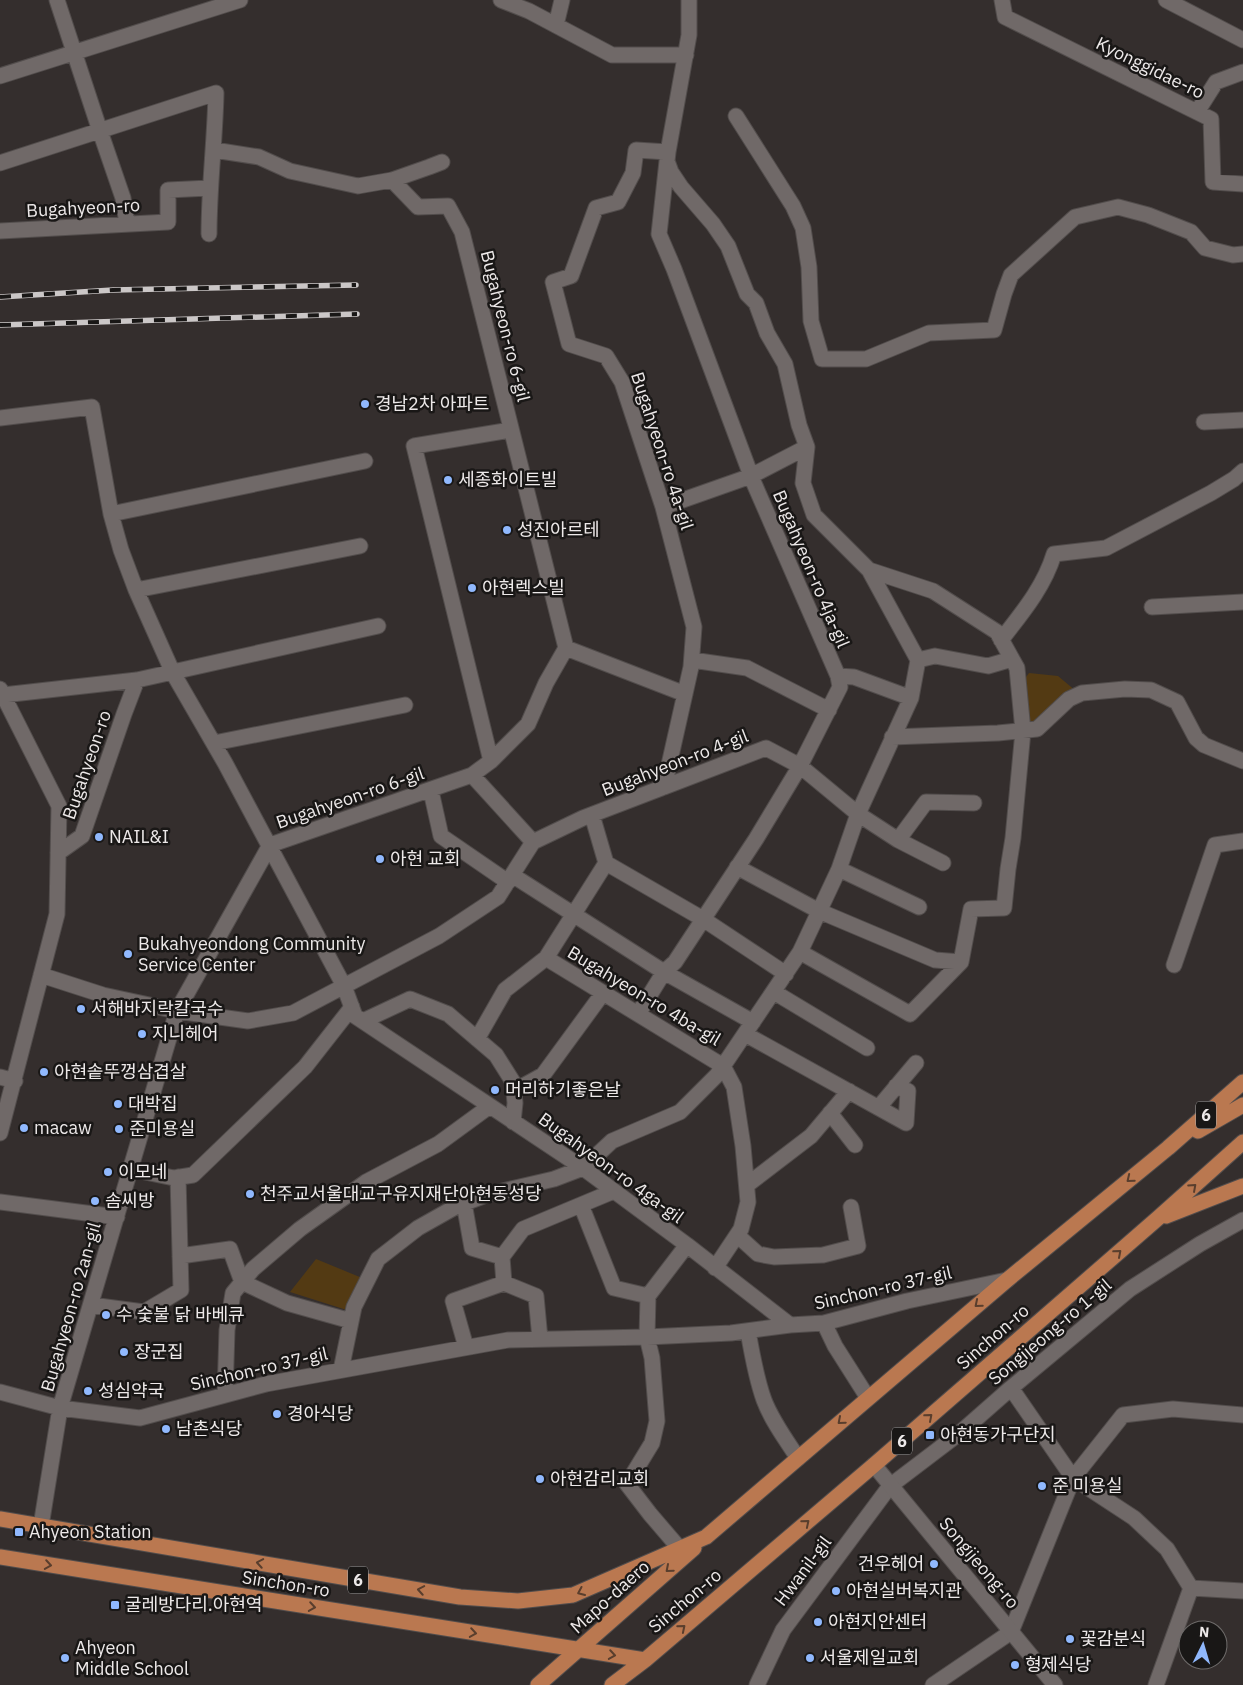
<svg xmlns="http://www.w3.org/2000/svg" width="1243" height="1685" viewBox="0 0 1243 1685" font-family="'IBM Plex Sans','Noto Sans KR',sans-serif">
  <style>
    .green { fill: #533a13 }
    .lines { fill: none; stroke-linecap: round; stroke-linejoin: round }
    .minor-casing { stroke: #524d4c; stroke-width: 17 }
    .tertiary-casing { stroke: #524d4c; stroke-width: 17 }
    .primary-casing { stroke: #524d4c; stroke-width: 17 }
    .minor { stroke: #706968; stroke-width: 15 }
    .tertiary { stroke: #706968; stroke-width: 15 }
    .primary { stroke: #ba7850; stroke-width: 15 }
    .rail-casing { stroke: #cbc7c7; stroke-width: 5.5 }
    .rail { stroke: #191716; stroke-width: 4; stroke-dasharray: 11; stroke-linecap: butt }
    .oneway { stroke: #593e2d }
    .poi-dot { fill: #90b8fd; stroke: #191716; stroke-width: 2 }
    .labels { text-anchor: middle; stroke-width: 5; stroke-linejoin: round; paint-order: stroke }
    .shield { fill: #191716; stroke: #adaaaa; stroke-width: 1 }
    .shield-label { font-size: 16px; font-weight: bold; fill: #ede9e9 }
    .street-label { font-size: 18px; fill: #ede9e9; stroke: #191716 }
    .poi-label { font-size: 18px; fill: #ede9e9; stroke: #191716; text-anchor: start }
  </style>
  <rect width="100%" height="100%" fill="#342e2d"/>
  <!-- green -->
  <path class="green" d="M 1029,673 L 1058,676 L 1076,691 L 1039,722 L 1026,725 L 1026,677 Z
    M 316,1259 L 367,1280 L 353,1312 L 290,1292 Z"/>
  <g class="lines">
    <!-- minor casing -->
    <g class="minor-casing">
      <path id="minor" d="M 57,0 L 100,131 L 123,198 L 127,224
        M 501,0 L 529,11 L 612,55 L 686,55
        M 1002,0 L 1005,17 L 1211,119 L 1213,182 L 1243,184
        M 1166,0 L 1243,40
        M 556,25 L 562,0
        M 0,76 L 240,0
        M 1197,112 L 1216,82 L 1243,72
        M 736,116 L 793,206 L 803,228 L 809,267 L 811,321 L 822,359 L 866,359 L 929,333 L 994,330 L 1004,294 L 1011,275 L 1075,217 L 1118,207 L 1148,215 L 1191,232 L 1205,248 L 1233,255 L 1243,254
        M 214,150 L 259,157 L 290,171 L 358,186 L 392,180 L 429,167 L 442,162
        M 667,161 L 671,172 L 681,187 L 713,224 L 728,246 L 747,294 L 756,303 L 767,333 L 785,364 L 799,425 L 807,447 L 803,483 L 814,515 L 869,570 L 918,660
        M 0,163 L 216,93 C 215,140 209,187 209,234
        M 0,231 L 168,222 L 168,190 L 209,188
        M 0,418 L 92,407 L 111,514 L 121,550 L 136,590 L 173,673 L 225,763 L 344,986 L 355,1016 L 583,1168 L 687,1245 L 790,1325
        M 1204,422 L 1243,420
        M 663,507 L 751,476 L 807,447
        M 111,514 L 365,461
        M 136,590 L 360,546
        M 1152,607 L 1243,602
        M 1001,640 C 1022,613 1044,587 1054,554 L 1106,548 L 1211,493 L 1234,479 L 1243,471
        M 566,648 L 685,694
        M 692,660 L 747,668 L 829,710
        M 918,660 L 935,656 L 988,666 L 1012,659
        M 838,676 L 854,677 L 911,698
        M 0,689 L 59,806 L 57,914 L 0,1133
        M 3,695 L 137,680 L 378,626
        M 892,737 L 998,733 L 1037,729 L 1069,699 L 1082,693 L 1125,689 L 1151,690 L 1177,702 L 1196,738 L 1204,745 L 1243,761
        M 214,743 L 405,705
        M 491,761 L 414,446 L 511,430
        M 472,775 L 533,842
        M 664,787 L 691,667 L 694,627 L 663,507 L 622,382 L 606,356 L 569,344 L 553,282 L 571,276 L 596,208 L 618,202 L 633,173 L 636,150 L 668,152
        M 431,791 L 441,836 L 508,882
        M 898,840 L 926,802 L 974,803
        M 270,845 L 472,775 L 491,761 L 528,724 L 546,683 L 566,648 L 462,232 L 448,206 L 418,207 L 392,180
        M 58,853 L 82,836 L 124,714 L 137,680
        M 606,863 L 703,919 L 786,974
        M 737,867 L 819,911 L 935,960 L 961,962
        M 839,869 L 919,907
        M 512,875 L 664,972 L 753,1022
        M 800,952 L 910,1014 L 961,962 L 971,909 L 1004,908 L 1008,869 L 1013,838 L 1023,731 L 1017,668 L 997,632 L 933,591 L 869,570
        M 546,958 L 723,1066 L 734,1087 L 743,1146 L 748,1202 L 741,1229 L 715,1268
        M 1174,965 L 1215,845 L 1243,841
        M 41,975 L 103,995 L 177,1011 L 248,1021 L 293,1013 L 439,936 L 498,897 L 533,842 L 583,818 L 766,748 L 800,766 L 858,814 L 898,840 L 943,863
        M 774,992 L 867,1048
        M 638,1014 L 664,972 L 675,962 L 756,839 L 800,766 L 840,687 L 838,676 L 753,481 L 674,269 L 659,234 L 668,152 L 689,35 L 689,0
        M 363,1021 L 410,999 L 448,1014 L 496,1055 L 513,1082 L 515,1103 L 513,1122
        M 745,1034 L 906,1123 L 908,1091 L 896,1086
        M 477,1039 L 505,990 L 546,958 L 606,863 L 592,815
        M 0,1077 L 15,1081
        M 514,1091 L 543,1075 L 603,993
        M 879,1107 L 916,1063
        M 830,1113 L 855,1145
        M 131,1169 L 174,1178 L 193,1175 L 305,1067 L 352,1007
        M 747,1185 L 811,1136 L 849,1091
        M 0,1202 L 117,1217
        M 464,1203 L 472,1248 L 502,1257
        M 581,1205 L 614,1288 L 648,1296 L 647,1337 L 652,1358 L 657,1421 L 652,1443 L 627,1484 L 650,1514 L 680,1549
        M 737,1235 L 758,1254 L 774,1257 L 823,1255 L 858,1246 L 851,1207
        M 180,1256 L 230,1249 L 242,1282 L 287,1303 L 351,1321
        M 504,1283 L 536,1296 L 540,1339
        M 648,1296 L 687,1245
        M 91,1305 L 144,1312 L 181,1290 L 178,1177
        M 824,1323 L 835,1346 L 868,1398
        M 748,1331 C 752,1354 756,1378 764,1400 C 772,1421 786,1440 798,1458
        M 466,1347 L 453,1301 L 504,1283 L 502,1257 L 523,1229 L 614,1191
        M 341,1370 L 354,1307 L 378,1259 L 418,1228 L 457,1206 L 486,1195 L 554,1179 L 583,1168 L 612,1141 L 680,1112 L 717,1075 L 800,952 L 839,869 L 858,814 L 911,698 L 918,660
        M 1011,1388 L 1073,1478 L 1134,1518 L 1167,1549 L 1191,1588
        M 0,1392 L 60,1408 L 140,1418 L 266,1384 L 508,1340 L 647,1337 L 731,1333 L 790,1325 L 824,1323 L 907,1301 L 1007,1280
        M 225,1395 L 227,1330 L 233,1293 L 253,1269 L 300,1229 L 366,1182 L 438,1144 L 490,1106
        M 41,1526 L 60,1408 L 177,1011 L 270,845
        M 1191,1588 L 1243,1591
        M 757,1685 L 783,1630 L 890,1486 L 961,1432 L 1011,1388 L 1130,1289 L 1200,1244 L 1243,1220
        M 933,1685 L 1011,1632 L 1073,1478 L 1123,1415 L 1173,1409 L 1243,1415
        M 1156,1685 L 1191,1588"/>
    </g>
    <!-- tertiary casing -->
    <g class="tertiary-casing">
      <path id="tertiary" d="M 874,1465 L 1055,1685"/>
    </g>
    <!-- primary casing -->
    <g class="primary-casing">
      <path id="primary" d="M 1198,1131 L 1243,1105
        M 1166,1216 L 1243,1186
        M 0,1519 L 460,1597 L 518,1601 L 573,1595 L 706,1537 L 1007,1280 L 1168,1148 L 1243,1082
        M 0,1557 L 645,1660
        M 538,1685 L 694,1548
        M 612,1685 L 645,1660 L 874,1465 L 1157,1219 L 1243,1142"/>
    </g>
    <!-- minor -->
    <use href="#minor" class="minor"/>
    <!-- tertiary -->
    <use href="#tertiary" class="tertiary"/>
    <!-- primary -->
    <use href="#primary" class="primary"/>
    <!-- rail casing -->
    <g class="rail-casing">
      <path id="rail" d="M 0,297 L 113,290 L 356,285
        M 0,325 L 357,314"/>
    </g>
    <!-- rail -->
    <use href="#rail" class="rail"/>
  </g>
  <!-- one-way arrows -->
  <defs><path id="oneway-chevron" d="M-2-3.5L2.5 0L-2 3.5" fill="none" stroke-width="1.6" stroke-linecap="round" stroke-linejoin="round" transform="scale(1.25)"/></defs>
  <g class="oneway">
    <use href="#oneway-chevron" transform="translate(1130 1179) rotate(141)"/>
    <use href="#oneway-chevron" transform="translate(1193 1187) rotate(-42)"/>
    <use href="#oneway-chevron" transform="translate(1118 1253) rotate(-41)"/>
    <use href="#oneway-chevron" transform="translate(978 1304) rotate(140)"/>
    <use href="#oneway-chevron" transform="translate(929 1417) rotate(-41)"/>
    <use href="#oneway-chevron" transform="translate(841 1421) rotate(139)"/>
    <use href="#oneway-chevron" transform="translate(806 1523) rotate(-40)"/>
    <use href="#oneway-chevron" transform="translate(260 1563) rotate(-170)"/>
    <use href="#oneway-chevron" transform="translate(48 1565) rotate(9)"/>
    <use href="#oneway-chevron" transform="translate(669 1569) rotate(139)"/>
    <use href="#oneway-chevron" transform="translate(421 1590) rotate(-170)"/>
    <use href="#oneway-chevron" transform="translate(581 1592) rotate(156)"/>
    <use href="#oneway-chevron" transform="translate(312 1607) rotate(9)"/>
    <use href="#oneway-chevron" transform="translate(682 1628) rotate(-40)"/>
    <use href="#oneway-chevron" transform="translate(473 1633) rotate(9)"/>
    <use href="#oneway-chevron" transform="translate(612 1655) rotate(9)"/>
  </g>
  <!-- markers -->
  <g class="poi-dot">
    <circle cx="365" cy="404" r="5"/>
    <circle cx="448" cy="480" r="5"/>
    <circle cx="507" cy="530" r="5"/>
    <circle cx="472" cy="588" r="5"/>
    <circle cx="99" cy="837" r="5"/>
    <circle cx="380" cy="859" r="5"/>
    <circle cx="128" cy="954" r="5"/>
    <circle cx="81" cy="1009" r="5"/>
    <circle cx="142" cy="1034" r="5"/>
    <circle cx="44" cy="1072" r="5"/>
    <circle cx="495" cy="1090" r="5"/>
    <circle cx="118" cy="1104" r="5"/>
    <circle cx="24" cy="1128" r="5"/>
    <circle cx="119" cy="1129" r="5"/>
    <circle cx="108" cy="1172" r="5"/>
    <circle cx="250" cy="1194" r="5"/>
    <circle cx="95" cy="1201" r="5"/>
    <circle cx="106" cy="1315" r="5"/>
    <circle cx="124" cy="1352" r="5"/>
    <circle cx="88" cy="1391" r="5"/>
    <circle cx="277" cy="1414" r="5"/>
    <circle cx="166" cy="1429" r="5"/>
    <rect x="925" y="1430" width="10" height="10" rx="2.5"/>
    <circle cx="540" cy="1479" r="5"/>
    <circle cx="1042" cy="1486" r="5"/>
    <rect x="14" y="1527" width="10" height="10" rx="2.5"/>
    <circle cx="934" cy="1564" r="5"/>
    <circle cx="836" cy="1591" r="5"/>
    <rect x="110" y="1600" width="10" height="10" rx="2.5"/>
    <circle cx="818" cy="1622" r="5"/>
    <circle cx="1070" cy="1639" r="5"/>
    <circle cx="65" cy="1658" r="5"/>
    <circle cx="810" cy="1658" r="5"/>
    <circle cx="1015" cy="1665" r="5"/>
  </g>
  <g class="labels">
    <!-- shield labels -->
    <g class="shield">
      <rect x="1196" y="1101.5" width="20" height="27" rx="4"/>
      <rect x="892" y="1427.5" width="20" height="27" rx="4"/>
      <rect x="348" y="1566.5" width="20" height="27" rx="4"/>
    </g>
    <g class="shield-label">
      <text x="1206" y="1121">6</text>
      <text x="902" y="1447">6</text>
      <text x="358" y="1586">6</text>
    </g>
    <!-- street labels -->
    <g class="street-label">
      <text transform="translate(1150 68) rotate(26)" y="6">Kyonggidae-ro</text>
      <text transform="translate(83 208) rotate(-3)" y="6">Bugahyeon-ro</text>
      <text transform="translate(505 326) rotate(76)" y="6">Bugahyeon-ro 6-gil</text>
      <text transform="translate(662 451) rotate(72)" y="6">Bugahyeon-ro 4a-gil</text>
      <text transform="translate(811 569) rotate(67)" y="6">Bugahyeon-ro 4ja-gil</text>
      <text transform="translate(675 763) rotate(-21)" y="6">Bugahyeon-ro 4-gil</text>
      <text transform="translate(87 765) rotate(-71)" y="6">Bugahyeon-ro</text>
      <text transform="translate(350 798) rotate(-19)" y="6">Bugahyeon-ro 6-gil</text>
      <text transform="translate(644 996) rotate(31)" y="6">Bugahyeon-ro 4ba-gil</text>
      <text transform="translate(611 1168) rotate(36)" y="6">Bugahyeon-ro 4ga-gil</text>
      <text transform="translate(883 1288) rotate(-13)" y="6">Sinchon-ro 37-gil</text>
      <text transform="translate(71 1307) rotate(-74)" y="6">Bugahyeon-ro 2an-gil</text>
      <text transform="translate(1050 1332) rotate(-40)" y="6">Songijeong-ro 1-gil</text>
      <text transform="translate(993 1337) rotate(-41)" y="6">Sinchon-ro</text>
      <text transform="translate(259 1369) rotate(-13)" y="6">Sinchon-ro 37-gil</text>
      <text transform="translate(979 1563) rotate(50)" y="6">Songijeong-ro</text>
      <text transform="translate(803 1571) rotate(-53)" y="6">Hwanil-gil</text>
      <text transform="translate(286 1584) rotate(9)" y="6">Sinchon-ro</text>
      <text transform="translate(610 1597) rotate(-42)" y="6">Mapo-daero</text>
      <text transform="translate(685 1601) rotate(-40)" y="6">Sinchon-ro</text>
    </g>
    <!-- poi labels -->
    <g class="poi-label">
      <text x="375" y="410">경남2차 아파트</text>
      <text x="458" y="486">세종화이트빌</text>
      <text x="517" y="536">성진아르테</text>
      <text x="482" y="594">아현렉스빌</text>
      <text x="109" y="843">NAIL&amp;I</text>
      <text x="390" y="865">아현 교회</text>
      <text x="138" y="950">Bukahyeondong Community<tspan x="138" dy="21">Service Center</tspan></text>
      <text x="91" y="1015">서해바지락칼국수</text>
      <text x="152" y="1040">지니헤어</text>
      <text x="54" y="1078">아현솥뚜껑삼겹살</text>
      <text x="505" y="1096">머리하기좋은날</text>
      <text x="128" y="1110">대박집</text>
      <text x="34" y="1134">macaw</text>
      <text x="129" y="1135">준미용실</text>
      <text x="118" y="1178">이모네</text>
      <text x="260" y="1200">천주교서울대교구유지재단아현동성당</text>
      <text x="105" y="1207">솜씨방</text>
      <text x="116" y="1321">수 숯불 닭 바베큐</text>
      <text x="134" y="1358">장군집</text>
      <text x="98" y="1397">성심약국</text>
      <text x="287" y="1420">경아식당</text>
      <text x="176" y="1435">남촌식당</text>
      <text x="940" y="1441">아현동가구단지</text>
      <text x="550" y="1485">아현감리교회</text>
      <text x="1052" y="1492">준 미용실</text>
      <text x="29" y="1538">Ahyeon Station</text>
      <text x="924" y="1570" text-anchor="end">건우헤어</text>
      <text x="846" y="1597">아현실버복지관</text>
      <text x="125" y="1611">굴레방다리.아현역</text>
      <text x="828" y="1628">아현지안센터</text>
      <text x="1080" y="1645">꽃감분식</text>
      <text x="75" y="1654">Ahyeon<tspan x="75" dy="21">Middle School</tspan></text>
      <text x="820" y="1664">서울제일교회</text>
      <text x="1025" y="1671">형제식당</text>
    </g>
  </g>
  <!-- north arrow -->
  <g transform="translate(1203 1645) rotate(5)"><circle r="24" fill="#191716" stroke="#6e6b6a"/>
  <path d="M0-4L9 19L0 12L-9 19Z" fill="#90b8fd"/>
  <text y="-8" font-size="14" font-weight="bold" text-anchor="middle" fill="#ede9e9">N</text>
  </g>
</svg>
